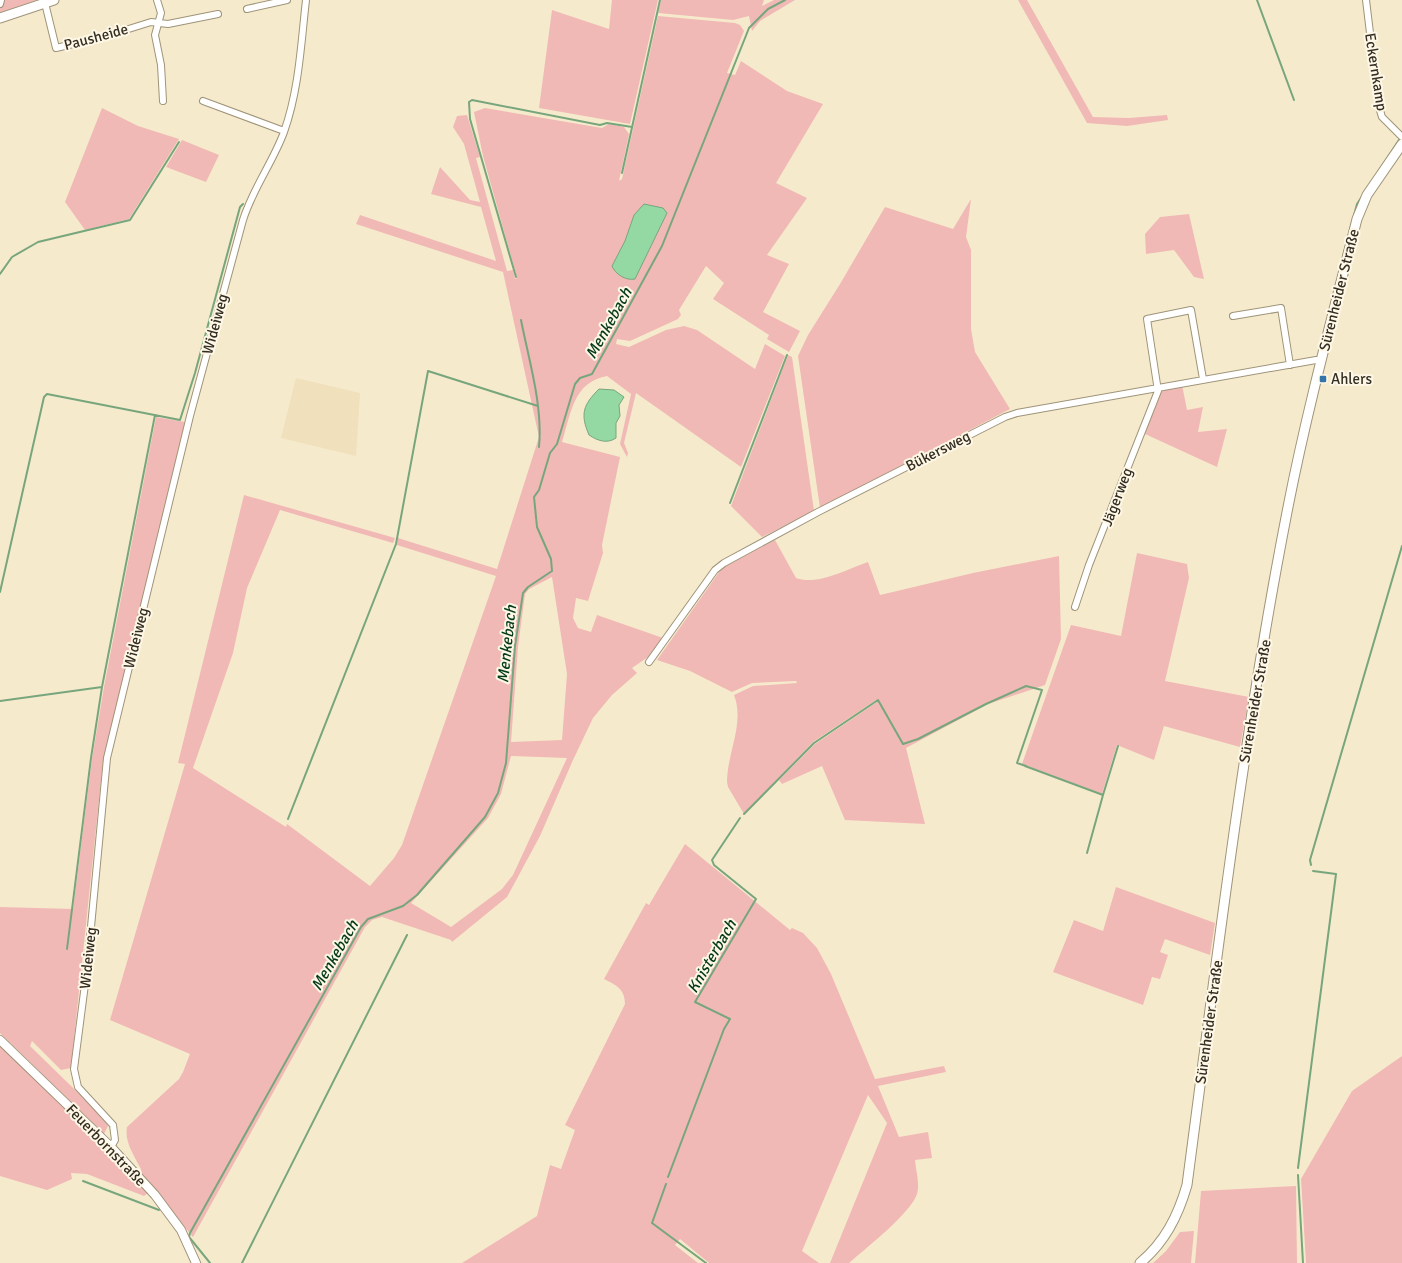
<svg xmlns="http://www.w3.org/2000/svg" width="1402" height="1263" viewBox="0 0 1402 1263" font-family="Signika,sans-serif">
  <style>
    .built { fill: #f0e0bc }
    .green { fill: #f1b9b5; fill-rule: evenodd }
    .water { fill: #94d9a3; stroke: #77a67d }
    .lines { fill: none; stroke-linecap: round; stroke-linejoin: round }
    .stream { stroke: #77a67d; stroke-width: 2 }
    .minor-casing { stroke: #9f9479; stroke-width: 8 }
    .tertiary-casing { stroke: #9f9479; stroke-width: 10 }
    .secondary-casing { stroke: #9f9479; stroke-width: 11 }
    .minor { stroke: #fff; stroke-width: 6 }
    .tertiary { stroke: #fff; stroke-width: 8 }
    .secondary { stroke: #fff; stroke-width: 9 }
    .poi-dot { fill: #3375ab; stroke: #fff7e6; stroke-width: 1.5 }
    .labels { text-anchor: middle; stroke-width: 4; stroke-linejoin: round; paint-order: stroke }
    .street-label { font-size: 15px; fill: #332e23; stroke: #fff7e6 }
    .poi-label { font-size: 15px; fill: #332e23; stroke: #fff7e6; text-anchor: start }
    .water-label { font-size: 16px; font-style: italic; fill: #033a19; stroke: #fff7e6 }
  </style>
  <rect width="100%" height="100%" fill="#f6eacd"/>
  <!-- built -->
  <path class="built" d="M 296,378 L 360,393 L 356,456 L 281,438 Z"/>
  <!-- green -->
  <path class="green" d="M 0,0 L 37,0 L 0,13 Z
    M 612,0 L 658,0 L 630,124 L 539,108 L 552,10 L 609,29 Z
    M 661,0 L 764,0 L 762,6 L 774,0 L 795,0 L 760,21 L 752,31 L 749,16 L 733,20 L 658,13 Z
    M 1018,0 L 1027,0 L 1093,117 L 1129,118 L 1167,115 L 1168,120 L 1127,126 L 1087,123 Z
    M 658,16 L 735,23 L 740,25 L 744,31 L 727,73 L 735,75 L 741,61 L 787,91 L 823,104 L 776,183 L 807,198 L 767,255 L 789,264 L 763,312 L 800,331 L 789,352 L 767,339 L 769,335 L 713,299 L 724,283 L 706,266 L 679,310 L 681,315 L 678,319 L 630,341 L 617,339 L 616,344 L 629,347 L 666,330 L 684,326 L 697,330 L 755,369 L 765,344 L 785,356 L 741,467 L 636,393 L 624,443 L 628,453 L 627,457 L 620,444 L 631,394 L 607,376 C 573,382 571,414 562,442 L 620,457 L 602,545 L 603,553 L 588,601 L 576,598 L 573,618 L 578,628 L 591,632 L 597,615 L 663,638 L 648,657 L 632,668 L 637,673 L 612,695 L 593,718 L 573,760 L 540,836 L 507,897 L 452,942 L 451,940 L 382,917 L 372,920 L 365,927 L 193,1237 L 139,1172 L 141,1169 C 135,1157 124,1142 127,1127 L 179,1079 L 183,1072 L 190,1054 L 110,1020 L 185,764 L 178,763 L 244,495 L 395,538 L 393,543 L 280,510 L 247,588 L 233,653 L 193,768 L 286,827 L 287,824 L 370,886 L 394,858 L 402,845 L 496,576 L 397,545 L 398,538 L 497,569 L 539,437 L 503,272 L 356,224 L 360,215 L 496,261 L 481,207 L 431,194 L 440,167 L 470,200 L 480,202 L 464,144 L 453,127 L 457,116 L 467,115 L 480,157 L 476,158 L 507,271 L 513,270 L 515,279 L 517,278 L 483,156 L 474,112 L 485,108 L 602,128 L 609,124 L 624,127 L 629,134 L 619,181 L 622,179 ZM 552,577 L 567,674 L 562,740 L 511,742 L 518,647 L 525,594 L 529,589 ZM 511,756 L 567,758 L 513,875 L 502,889 L 451,927 L 411,903 L 488,818 L 501,794 Z
    M 102,108 L 138,126 L 179,139 L 129,219 L 85,230 L 65,202 Z
    M 182,140 L 219,155 L 206,182 L 166,167 Z
    M 971,199 L 966,237 L 971,250 L 971,329 L 975,352 L 1010,409 L 820,508 L 798,356 L 808,335 L 840,284 L 885,207 L 953,229 Z
    M 1189,214 L 1204,279 L 1194,277 L 1174,250 L 1146,254 L 1145,234 L 1160,217 Z
    M 788,355 L 792,357 L 814,511 L 762,537 L 731,506 Z
    M 1182,385 L 1187,410 L 1203,407 L 1198,432 L 1227,429 L 1217,467 L 1145,434 L 1163,388 Z
    M 156,417 L 185,422 L 103,761 L 71,1068 L 61,1070 L 32,1041 L 30,1046 L 103,1117 L 108,1126 L 104,1134 L 0,1033 L 0,907 L 73,909 L 92,759 L 104,687 Z
    M 775,540 L 796,578 C 818,586 847,569 868,562 L 880,595 L 973,573 L 1059,556 L 1061,639 L 1045,685 L 988,704 L 906,748 L 925,824 L 845,820 L 822,766 L 782,784 L 779,780 L 815,744 L 877,702 L 876,700 L 813,742 L 744,814 L 728,787 L 727,782 C 727,753 745,723 734,695 L 753,686 L 797,683 L 796,681 L 752,683 L 732,692 L 690,671 L 657,660 L 722,568 Z
    M 1137,553 L 1187,564 L 1189,578 L 1165,681 L 1249,697 L 1240,747 L 1164,726 L 1154,760 L 1117,745 L 1102,794 L 1022,764 L 1071,625 L 1121,636 Z
    M 685,844 L 790,930 L 792,928 L 803,933 L 817,948 L 831,974 L 875,1079 L 944,1066 L 946,1072 L 878,1086 L 899,1137 L 928,1132 L 932,1158 L 915,1160 C 916,1171 920,1184 917,1194 C 911,1213 865,1249 849,1263 L 830,1263 L 887,1123 L 868,1095 L 802,1251 L 819,1263 L 709,1263 L 680,1239 L 675,1245 L 698,1263 L 462,1263 L 537,1216 L 550,1165 L 561,1169 L 575,1130 L 565,1125 L 625,1004 C 625,989 616,985 604,979 L 646,903 L 649,905 Z
    M 1116,887 L 1215,923 L 1210,955 L 1165,939 L 1160,952 L 1168,955 L 1160,979 L 1152,977 L 1143,1005 L 1053,972 L 1074,920 L 1103,931 Z
    M 0,1046 L 99,1140 L 148,1193 L 144,1196 L 87,1174 L 71,1173 L 72,1179 L 47,1190 L 0,1176 Z
    M 1402,1056 L 1402,1263 L 1306,1263 L 1301,1179 L 1352,1091 Z
    M 1296,1186 L 1297,1263 L 1195,1263 L 1201,1191 Z
    M 1194,1231 L 1191,1263 L 1153,1263 L 1166,1251 L 1180,1232 Z"/>
  <!-- water -->
  <path class="water" d="M 644,204 L 663,208 L 667,213 L 635,279 C 626,281 615,274 612,266 L 625,241 L 634,215 Z
    M 599,389 L 614,390 L 624,397 L 619,405 L 620,416 L 616,423 L 616,438 C 607,444 598,441 589,435 C 580,414 583,405 599,389 Z"/>
  <g class="lines">
    <!-- stream -->
    <path class="stream" d="M 1257,0 L 1294,100
      M 622,173 L 660,0
      M 1343,256 L 1357,204 L 1399,140
      M 0,274 L 12,257 L 38,242 L 130,220 L 179,142
      M 516,277 L 470,119 L 469,102 L 472,100 L 600,125 L 607,123 L 632,127
      M 521,320 C 529,361 543,406 539,447
      M 730,503 L 787,355
      M 0,592 L 44,397 L 47,394 L 180,420 L 195,373 L 240,207 L 243,204
      M 0,701 L 102,687
      M 1025,766 L 1103,795 L 1087,853
      M 1103,795 L 1118,746
      M 744,814 L 814,743 L 878,700 L 903,744 L 918,739 L 986,704 L 1026,686 L 1042,690 L 1017,763 L 1026,766
      M 288,819 L 396,544 L 428,371 L 538,406
      M 1311,865 L 1310,860 L 1402,546
      M 67,949 L 91,758 L 102,687 L 155,415
      M 1298,1168 L 1336,874 L 1313,871
      M 1298,1175 L 1303,1263
      M 668,1177 L 724,1029 L 730,1019 L 695,1002 L 756,899 L 714,865 L 712,860 L 740,818
      M 83,1181 L 159,1210
      M 666,1184 L 652,1223 L 706,1263
      M 210,1263 L 189,1237 L 190,1233 L 361,927 L 368,919 L 403,906 L 417,895 L 485,817 L 498,793 L 506,763 L 515,646 L 523,593 L 528,587 L 552,571 L 551,559 L 537,527 L 534,497 L 539,490 L 550,453 L 557,444 L 575,384 L 580,378 L 592,374 L 662,246 L 749,28 L 768,9 L 785,0
      M 242,1263 L 407,935"/>
    <!-- minor casing -->
    <g class="minor-casing">
      <path id="minor" d="M 157,0 L 161,13 L 155,35 L 161,65 L 163,101
        M 1366,0 L 1379,107 L 1382,117 L 1402,137
        M 45,3 L 56,48 L 103,37 L 151,22 L 168,24 L 218,14
        M 0,4 L 1,0
        M 247,9 L 287,0
        M 203,101 L 284,131
        M 1233,316 L 1281,308 L 1290,365
        M 1075,607 L 1089,565 L 1158,391 L 1147,319 L 1191,310 L 1203,379
        M 649,662 L 715,570 L 724,563 L 818,512 L 1005,417 L 1017,413 L 1316,360 L 1322,361
        M 111,1147 L 115,1140 L 113,1125 L 78,1087 L 74,1069 L 87,969 L 107,758 L 190,416 L 243,220 C 253,188 273,162 284,132 C 299,90 301,44 306,0"/>
    </g>
    <!-- tertiary casing -->
    <g class="tertiary-casing">
      <path id="tertiary" d="M 0,1040 L 111,1147 L 155,1195 L 181,1230 L 196,1263"/>
    </g>
    <!-- secondary casing -->
    <g class="secondary-casing">
      <path id="secondary" d="M 0,18 L 54,0
        M 1140,1263 C 1165,1242 1178,1216 1187,1185 C 1217,958 1244,731 1288,507 C 1307,410 1333,314 1357,219 L 1367,195 L 1402,144"/>
    </g>
    <!-- minor -->
    <use href="#minor" class="minor"/>
    <!-- tertiary -->
    <use href="#tertiary" class="tertiary"/>
    <!-- secondary -->
    <use href="#secondary" class="secondary"/>
  </g>
  <!-- markers -->
  <rect class="poi-dot" x="1319" y="375" width="8" height="8" rx="2"/>
  <g class="labels">
    <!-- street labels -->
    <g class="street-label">
      <text transform="translate(96 37) rotate(-15)" y="5">Pausheide</text>
      <text transform="translate(1376 72) rotate(81)" y="5">Eckernkamp</text>
      <text transform="translate(1339 290) rotate(-76)" y="5">Sürenheider Straße</text>
      <text transform="translate(215 324) rotate(-75)" y="5">Wideiweg</text>
      <text transform="translate(938 451) rotate(-27)" y="5">Bükersweg</text>
      <text transform="translate(1117 497) rotate(-69)" y="5">Jägerweg</text>
      <text transform="translate(136 638) rotate(-76)" y="5">Wideiweg</text>
      <text transform="translate(1255 701) rotate(-80)" y="5">Sürenheider Straße</text>
      <text transform="translate(88 958) rotate(-84)" y="5">Wideiweg</text>
      <text transform="translate(1209 1022) rotate(-82)" y="5">Sürenheider Straße</text>
      <text transform="translate(106 1145) rotate(46)" y="5">Feuerbornstraße</text>
    </g>
    <!-- poi labels -->
    <g class="poi-label">
      <text x="1331" y="384">Ahlers</text>
    </g>
    <!-- water labels -->
    <g class="water-label">
      <text transform="translate(608 323) rotate(-61)" y="6">Menkebach</text>
      <text transform="translate(506 644) rotate(-84)" y="6">Menkebach</text>
      <text transform="translate(334 955) rotate(-60)" y="6">Menkebach</text>
      <text transform="translate(711 956) rotate(-60)" y="6">Knisterbach</text>
    </g>
  </g>
</svg>
